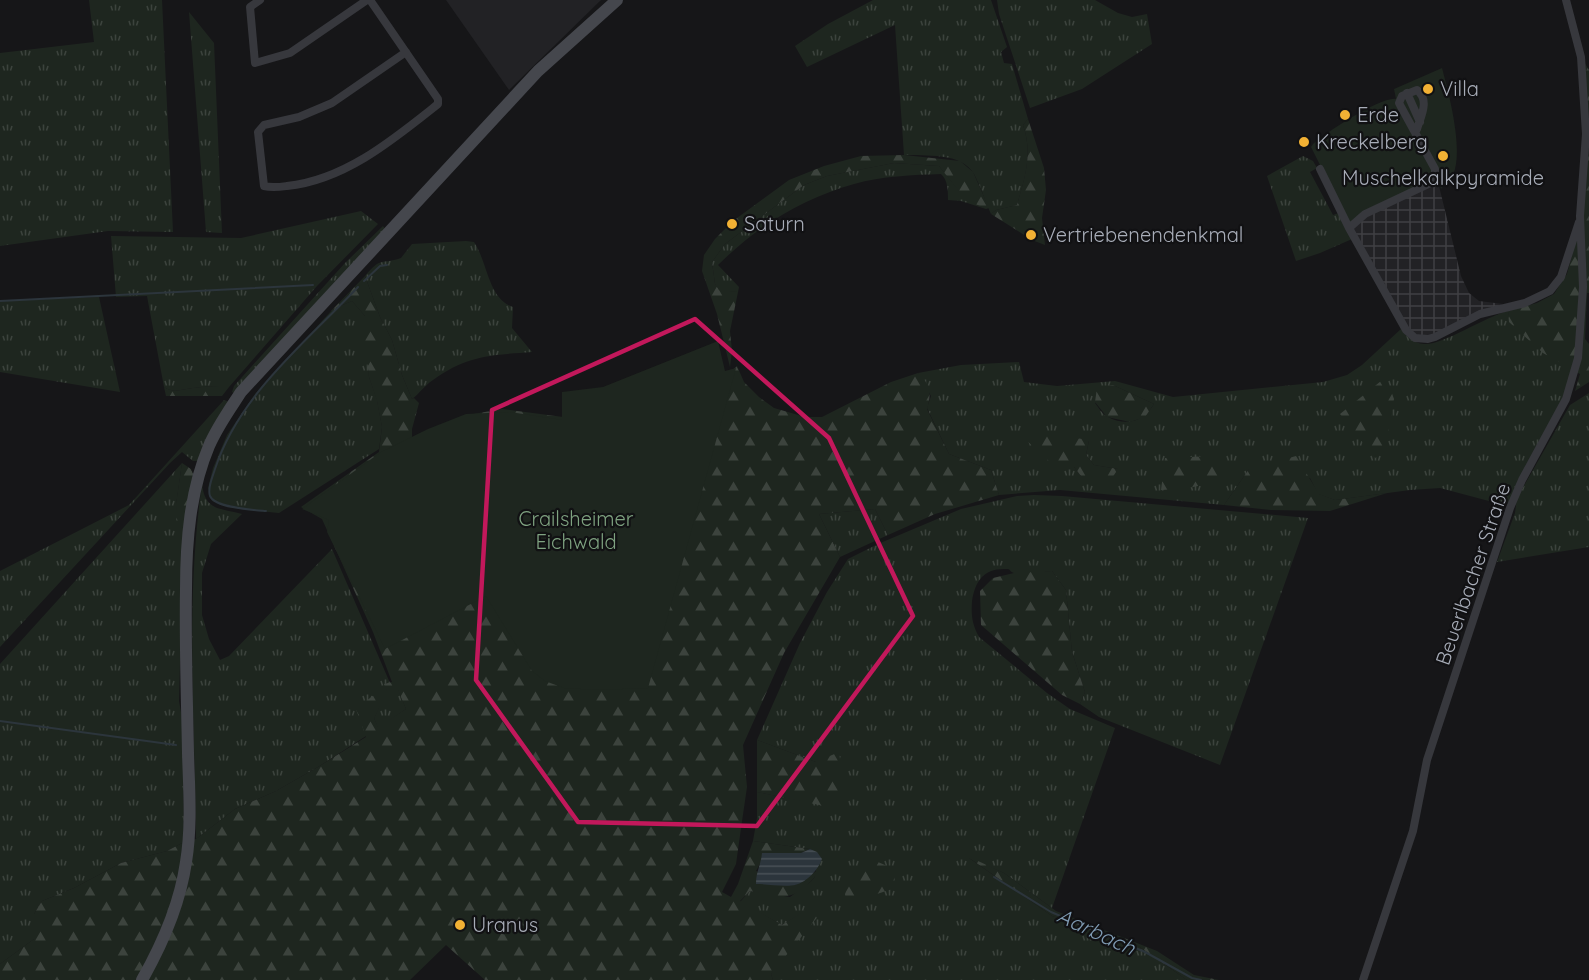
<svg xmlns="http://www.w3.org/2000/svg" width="1589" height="980" viewBox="0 0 1589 980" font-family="Quicksand,sans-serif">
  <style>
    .built { fill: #222225 }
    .industrial { fill: url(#industrial-grid) }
    .grass { fill: url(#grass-tufts); fill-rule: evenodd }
    .forest { fill: url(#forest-firs) }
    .park { fill: #1e261f }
    .water { fill: url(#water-rules) }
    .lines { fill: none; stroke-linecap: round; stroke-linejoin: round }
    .stream { stroke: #2c353c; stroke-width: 2 }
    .street { stroke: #37383d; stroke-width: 8 }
    .secondary { stroke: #45474d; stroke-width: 12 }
    .marked { fill: none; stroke: #c2185b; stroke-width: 4.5; stroke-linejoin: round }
    .poi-dot { fill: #f2b134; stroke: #111113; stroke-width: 2 }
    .labels { text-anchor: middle; stroke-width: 4.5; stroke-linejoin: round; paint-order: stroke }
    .poi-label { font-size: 20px; fill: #a8adb8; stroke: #111113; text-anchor: start }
    .park-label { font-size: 20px; fill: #7fa381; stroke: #111113 }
    .street-label { font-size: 20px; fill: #a8adb8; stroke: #111113 }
    .water-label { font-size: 21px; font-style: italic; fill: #7f9bb3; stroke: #111113 }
  </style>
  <defs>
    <pattern id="industrial-grid" width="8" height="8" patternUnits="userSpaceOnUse" patternTransform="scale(1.5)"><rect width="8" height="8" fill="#222225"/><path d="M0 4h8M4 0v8" fill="none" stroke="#3f3f43"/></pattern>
    <pattern id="grass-tufts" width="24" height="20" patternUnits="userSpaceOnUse" patternTransform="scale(1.5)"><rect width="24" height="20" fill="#1e261f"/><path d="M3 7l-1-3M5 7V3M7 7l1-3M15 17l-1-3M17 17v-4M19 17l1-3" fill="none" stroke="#3c433d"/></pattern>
    <pattern id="forest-firs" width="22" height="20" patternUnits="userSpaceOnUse" patternTransform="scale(1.5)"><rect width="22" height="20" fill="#1e261f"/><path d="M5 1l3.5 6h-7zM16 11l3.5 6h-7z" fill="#3c433d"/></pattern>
    <pattern id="water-rules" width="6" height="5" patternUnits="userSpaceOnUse" patternTransform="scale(1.5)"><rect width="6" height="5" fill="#2c353c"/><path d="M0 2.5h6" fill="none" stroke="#485056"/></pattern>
  </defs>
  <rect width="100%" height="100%" fill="#161618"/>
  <!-- built -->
  <path class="built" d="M 446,0 L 601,0 L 509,90 Z"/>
  <!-- industrial -->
  <path class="industrial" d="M 1438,182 L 1461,276 L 1469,293 L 1479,301 L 1503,304 L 1437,335 L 1418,337 L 1406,325 L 1351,227 L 1387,204 Z"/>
  <!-- grass -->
  <path class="grass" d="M 89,0 L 162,0 L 173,232 L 108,231 L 0,246 L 0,53 L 94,42 Z
    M 873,0 L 991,0 L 1007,47 L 1001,52 L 1004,63 L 1012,64 L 1028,119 L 1023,125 C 1033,153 1025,178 1017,205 L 996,210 L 991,214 C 985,201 981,187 974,174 C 962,152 925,156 904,155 L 895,25 L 807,67 L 795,46 L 828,24 Z
    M 997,0 L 1095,0 L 1118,13 L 1132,17 L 1147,14 L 1152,44 L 1082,89 L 1030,108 L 999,14 Z
    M 189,12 L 214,43 L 222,233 L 206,232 Z
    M 1303,156 L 1313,161 L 1317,168 L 1310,172 L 1333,215 L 1339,213 L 1352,239 L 1320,253 L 1296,261 L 1267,176 Z
    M 894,163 L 939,166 L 965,198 L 986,209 L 961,201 L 948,200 C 948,191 948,180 941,174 C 912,175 882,176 854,184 C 801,199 756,227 718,265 L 739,287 L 738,292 L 719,291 L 715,284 L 712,262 L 725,244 L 804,185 L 827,176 Z
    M 361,211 L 378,224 L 317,286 L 229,387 C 217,387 205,386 193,388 C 182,389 174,394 164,387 L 147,296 L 116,297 L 111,236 L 241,238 Z
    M 383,226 L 385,229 L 234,393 L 232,392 L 234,386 L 345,263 Z
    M 466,241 L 474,242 C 488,263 488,299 513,307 L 512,328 L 532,352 C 492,355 467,355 433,380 C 425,385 419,394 412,399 L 402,375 L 392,340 L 380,317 L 365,276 C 382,256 380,265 401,258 L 412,244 Z
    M 99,297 L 120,392 L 0,372 L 0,301 Z
    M 352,301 L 365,316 L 369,377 L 377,400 L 382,427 L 379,449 L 279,513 L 249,510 L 212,501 L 208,488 L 213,468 L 227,435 L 255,394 L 333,309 Z
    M 1508,311 L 1510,322 L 1573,370 L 1565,393 L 1509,502 L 1504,505 L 1440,488 L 1410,490 L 1335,500 L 1318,494 L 1310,478 L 1249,469 L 1224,505 L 1060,490 L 999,495 L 991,470 L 949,454 L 927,408 L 931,396 L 918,373 L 961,365 L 1019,362 L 1024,382 L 1057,386 L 1115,381 L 1173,397 L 1323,382 L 1347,375 L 1362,365 L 1401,329 C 1407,337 1413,343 1424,344 C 1441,346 1485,317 1508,311 ZM 1113,385 L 1154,404 C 1144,421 1127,427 1108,417 C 1103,415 1098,407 1095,403 ZM 1089,440 L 1086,455 L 1094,465 L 1118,469 L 1081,476 L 1074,467 Z
    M 1589,393 L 1589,547 L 1497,562 L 1515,513 L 1517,498 L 1570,405 Z
    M 224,400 L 229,402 L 198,461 L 193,461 L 182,452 L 170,463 L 0,647 L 0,571 L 129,505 Z
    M 182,463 L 176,505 L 183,548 L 179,701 L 183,724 L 184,842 L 167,851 L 121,863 L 74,888 L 42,901 L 34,914 L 34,939 L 0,964 L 0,664 Z
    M 202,484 C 205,511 220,508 242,514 L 211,544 L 202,573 L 202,615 L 209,639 L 220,660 L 229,656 L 332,549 L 390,683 L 385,684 L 387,691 L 398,689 L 406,709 L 378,728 L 374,718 L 381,703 L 366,736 L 318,767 L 276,791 L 235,809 L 196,839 C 195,721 185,602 202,484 Z
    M 1034,495 L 1062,496 L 1308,518 L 1220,765 L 1099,717 L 1080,704 L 1085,692 L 1072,652 L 1066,590 L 1052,571 C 1041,572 1025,575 1014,573 C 1008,571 1012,569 1006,569 C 984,568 975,581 972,601 C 971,615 972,624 979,637 L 1047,693 L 1070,709 L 1115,728 L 1052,908 L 1004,873 L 969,858 L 1052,916 L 1137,945 L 1187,980 L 773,980 L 771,974 L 812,907 L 782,925 L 740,902 L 750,891 L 790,897 C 816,877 822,881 810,849 L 753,841 L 757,818 L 757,792 L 829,806 L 816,762 L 757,740 L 800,643 L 827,592 L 848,559 L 878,544 L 961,509 L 1017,496 Z
    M 875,509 L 888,535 L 840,557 L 819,514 Z"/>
  <!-- forest -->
  <path class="forest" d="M 1581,57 L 1589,70 L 1589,293 L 1587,293 L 1585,339 L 1589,344 L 1589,382 L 1575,391 L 1580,374 L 1543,353 L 1509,322 L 1508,311 L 1537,303 L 1554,294 L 1567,274 L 1576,240 L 1586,134 Z
    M 1028,119 L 1044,168 L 1046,190 L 1042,218 L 1045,245 L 1032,240 L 991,214 L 996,210 L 1017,205 C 1025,177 1033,153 1023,125 Z
    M 904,155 L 960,161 L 973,172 L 989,208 L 986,209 L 965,199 L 939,166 L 894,163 L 827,176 L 804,185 L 725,244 L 712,262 L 715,284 L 719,290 L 738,292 L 730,331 L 732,351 L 730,367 L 717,314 L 702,271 L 704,255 L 715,239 L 733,221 L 789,180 L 824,166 L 861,156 Z
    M 365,276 L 380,317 L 392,340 L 402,375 L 412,399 L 414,398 L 419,403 L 412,429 L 412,438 L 462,416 L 502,409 L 563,417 L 728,375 L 737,366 L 744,382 L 759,397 L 774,408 L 805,417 L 822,417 L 891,382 L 918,373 C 930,384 932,393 927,409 L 949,454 L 991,470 L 999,495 L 935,514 L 888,535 L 875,509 L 819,514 L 840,557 L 784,653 L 743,745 L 747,787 L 742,821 L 736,864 L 722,892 L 731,897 L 738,884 L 753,841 L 810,849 L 801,853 L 763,853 L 761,862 L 756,871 L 795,885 L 818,870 C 816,877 812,880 806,886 C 788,903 772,895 750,891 L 740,901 L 782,925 L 812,906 L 824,909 L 771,974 L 773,980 L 485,980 L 446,945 L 410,980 L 0,980 L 0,964 L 34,939 L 34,914 L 42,901 L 74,888 L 121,863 L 167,851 L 184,842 L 196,839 L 235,809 L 276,791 L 318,767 L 366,737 L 356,709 L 379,691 L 381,703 L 374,718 L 378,727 L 406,709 L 398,690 L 387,692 L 384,684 L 392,682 L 373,632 L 322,519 L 301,507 L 379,452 L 382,427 L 377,401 L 369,377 L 367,359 L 361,334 L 365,316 L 352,301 L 333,309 Z
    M 1386,377 L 1394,399 L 1385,452 L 1375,458 L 1340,414 Z
    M 1113,385 L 1154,404 L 1145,417 L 1130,422 L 1107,417 L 1095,402 L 1097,388 Z
    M 164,387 C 174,394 182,389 193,388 C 205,386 217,387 229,387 L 222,396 L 166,396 Z
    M 1028,431 L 1089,440 L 1086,455 L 1094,465 L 1118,469 L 1112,478 L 1081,476 L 1074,467 L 1052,464 L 1026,440 Z
    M 1212,456 L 1223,473 C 1205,489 1185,488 1161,490 L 1165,458 Z
    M 1296,456 L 1319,494 L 1335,500 L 1387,493 L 1330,511 L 1271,510 L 1224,505 L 1249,469 Z
    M 182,463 L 191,469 L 194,476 L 183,548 L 177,546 L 176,504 Z
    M 1052,571 L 1066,590 L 1072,652 L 1085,692 L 1080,704 L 1062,695 L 981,625 L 980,591 L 993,578 L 1014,573 Z
    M 757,740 L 816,762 L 839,752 L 845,794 L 829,807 L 757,792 Z
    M 965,855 L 1004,873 L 1056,911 L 1157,951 L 1194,975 L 1219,980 L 1187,980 L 1137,945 L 1052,916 Z
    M 878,862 L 894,869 L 895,888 L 862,899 L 847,900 L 845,895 L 847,878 L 863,865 Z"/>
  <!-- park -->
  <path class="park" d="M 1442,68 C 1449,94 1464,150 1453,175 C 1450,180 1445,185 1441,189 L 1439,181 L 1433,178 L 1350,225 L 1311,147 L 1313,144 C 1325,133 1382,96 1396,99 L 1394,89 Z
    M 718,341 L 725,371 L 736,368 L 648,688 L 597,690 L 564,688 L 545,681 L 532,671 L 486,596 L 385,649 L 327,532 L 329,520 L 302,509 L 381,452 L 428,429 L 466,414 L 510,412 L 562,420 L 562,392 L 603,387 Z"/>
  <!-- water -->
  <path class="water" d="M 810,849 L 817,852 L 822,859 C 818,870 807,882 795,885 C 785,887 766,884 756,884 C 756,871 761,865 762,853 L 801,853 Z"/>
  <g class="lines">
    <!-- stream -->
    <path class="stream" d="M 364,281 L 380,266 L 387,265
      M 0,301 L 313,285
      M 266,511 C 254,510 215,508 210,496 C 207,488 213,476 215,469 C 239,395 306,342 358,287
      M 0,721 L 176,745
      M 994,877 L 1051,912 L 1145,952 L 1192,978 L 1201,980"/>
    <!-- street -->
    <path class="street" d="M 260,0 L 250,7 L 255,63 L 290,53 L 367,0
      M 370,0 L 438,99 L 438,104 C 394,139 345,180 287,186 C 279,187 272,188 264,186 L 258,132 L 264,125 L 299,117 L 332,103 L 406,52
      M 1407,93 L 1420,122
      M 1320,169 L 1349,228 L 1406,330 L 1415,338 L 1428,339 L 1435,337 L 1480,314 L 1525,303 L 1550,291 L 1561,277 L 1579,222
      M 1349,228 L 1365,214 L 1435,181 L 1435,169 L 1400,105 L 1399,103 L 1402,96 L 1417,90 C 1430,100 1421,116 1417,129 L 1415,132
      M 1363,980 L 1413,831 L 1427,760 L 1510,508 L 1522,480 L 1566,399 L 1578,358 L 1583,287 L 1580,216 L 1586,134 L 1581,57 L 1566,0"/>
    <!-- secondary -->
    <path class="secondary" d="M 142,980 C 163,943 180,904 186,862 C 192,826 189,788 188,753 C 187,698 185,644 186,589 C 186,541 190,491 209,446 C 217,427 230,409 241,392 L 538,71 L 617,0"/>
  </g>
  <!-- marked area -->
  <path class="marked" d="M 695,319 L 829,438 L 913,616 L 757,826 L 578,822 L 476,680 L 492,410 Z"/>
  <!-- markers -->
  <g class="poi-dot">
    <circle cx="1428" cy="89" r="6"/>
    <circle cx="1345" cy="115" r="6"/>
    <circle cx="1304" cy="142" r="6"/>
    <circle cx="1443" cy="156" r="6"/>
    <circle cx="732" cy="224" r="6"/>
    <circle cx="1031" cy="235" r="6"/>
    <circle cx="460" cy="925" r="6"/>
  </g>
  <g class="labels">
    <!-- poi labels -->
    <g class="poi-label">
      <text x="1440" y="96">Villa</text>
      <text x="1357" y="122">Erde</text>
      <text x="1316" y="149">Kreckelberg</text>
      <text x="1443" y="185" text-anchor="middle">Muschelkalkpyramide</text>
      <text x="744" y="231">Saturn</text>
      <text x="1043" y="242">Vertriebenendenkmal</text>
      <text x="472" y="932">Uranus</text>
    </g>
    <!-- park labels -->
    <g class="park-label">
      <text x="576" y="526">Crailsheimer<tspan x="576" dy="23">Eichwald</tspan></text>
    </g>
    <!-- street labels -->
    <g class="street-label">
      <text transform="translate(1473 574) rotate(-71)" y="7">Beuerlbacher Straße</text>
    </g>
    <!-- water labels -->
    <g class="water-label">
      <text transform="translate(1096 932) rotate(25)" y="7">Aarbach</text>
    </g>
  </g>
</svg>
